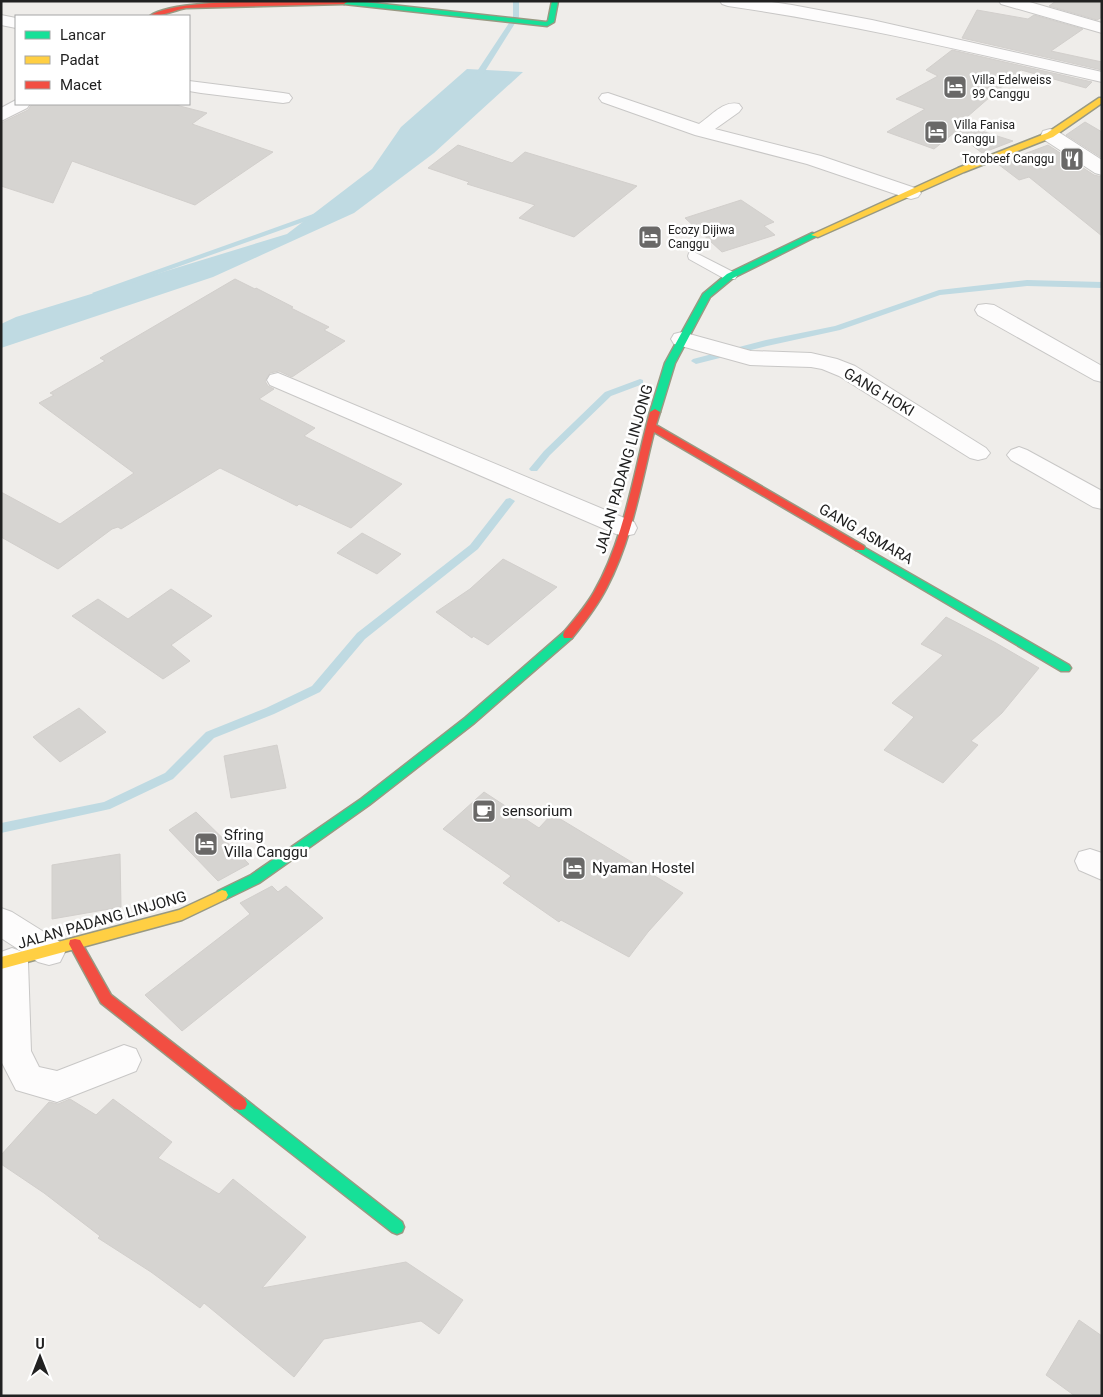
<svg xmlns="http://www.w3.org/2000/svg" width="1103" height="1397" viewBox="0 0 1103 1397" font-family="Roboto,sans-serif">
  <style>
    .water { fill: #bfdae2 }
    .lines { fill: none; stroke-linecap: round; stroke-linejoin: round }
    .stream { fill: #bfdae2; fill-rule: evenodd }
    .building { fill: #d6d4d1; stroke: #d2cfcc }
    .lane-casing { stroke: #c8c7c6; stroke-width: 2 }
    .street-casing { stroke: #c8c7c6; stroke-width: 2 }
    .fast-casing { stroke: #989982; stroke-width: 3 }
    .slow-casing { stroke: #989982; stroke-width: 3 }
    .jam-casing { stroke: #989982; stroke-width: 3 }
    .lane { fill: #fdfcfc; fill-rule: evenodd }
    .street { fill: #fdfcfc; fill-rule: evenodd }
    .fast { fill: #16e098; fill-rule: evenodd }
    .slow { fill: #ffcf43; fill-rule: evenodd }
    .jam { fill: #f24e42; fill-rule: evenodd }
    .labels { text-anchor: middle; stroke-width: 5; stroke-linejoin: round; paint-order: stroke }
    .far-poi-label { font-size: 12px; fill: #212121; stroke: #fff; text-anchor: start }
    .street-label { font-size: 15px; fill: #212121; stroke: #fff }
    .poi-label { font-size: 15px; fill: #212121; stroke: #fff; text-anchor: start }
  </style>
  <rect width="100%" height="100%" fill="#efedea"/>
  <!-- water -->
  <path class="water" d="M 467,69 L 523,72 L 434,153 L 354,213 L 213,277 L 1,348 L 1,324 L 16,317 L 287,234 L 372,169 L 401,127 Z"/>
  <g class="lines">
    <!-- stream -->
    <path class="stream" d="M 513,1 L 519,1 L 519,17 L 477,84 L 471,84 L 470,82 L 513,17 Z
      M 316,213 L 323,215 L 99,295 L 96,296 L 92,293 Z
      M 1027,280 L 1102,282 L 1102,288 L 1027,286 L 940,295 L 840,330 L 767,346 L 696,364 L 691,361 L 693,359 L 766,340 L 835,326 L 939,290 Z
      M 640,379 L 643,380 L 643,384 L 611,396 L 550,455 L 537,471 L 531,471 L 529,469 L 544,451 L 605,392 Z
      M 510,498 L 515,501 L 478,549 L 365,639 L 320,692 L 274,714 L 214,738 L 173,779 L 110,809 L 1,833 L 1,823 L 104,802 L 165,773 L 206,732 L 266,708 L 312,686 L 357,633 L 470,545 L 506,499 Z"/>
  </g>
  <!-- building -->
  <path class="building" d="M 1056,1 L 1102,1 L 1102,17 L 1097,20 L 1049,6 Z
    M 977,10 L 1028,19 L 1034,15 L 1083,29 L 1051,51 L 1102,62 L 1102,70 L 962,38 Z
    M 952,50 L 1009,63 L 1092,82 L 1086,88 L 1021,70 L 959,124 L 1013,141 L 982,153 L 955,132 L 934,149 L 887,132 L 925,109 L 896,99 L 938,76 L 926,70 Z
    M 32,104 L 172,104 L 207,113 L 192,124 L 273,152 L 195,205 L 72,161 L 53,203 L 1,186 L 1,123 L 28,110 Z
    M 1085,122 L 1102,132 L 1102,158 L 1066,135 Z
    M 458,145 L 512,163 L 525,152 L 637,186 L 574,237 L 519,218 L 535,205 L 467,184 L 469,182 L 428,168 Z
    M 1048,145 L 1094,175 L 1102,177 L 1102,236 L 1029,177 L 1019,180 L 998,164 Z
    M 741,200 L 774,222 L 764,226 L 775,235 L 722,252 L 685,218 Z
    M 235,279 L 255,289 L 256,288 L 293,307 L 291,308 L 329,327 L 324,330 L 345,341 L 292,377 L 279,371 L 270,373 L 265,381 L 268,386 L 274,389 L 259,399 L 315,428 L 304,436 L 402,484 L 351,528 L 299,504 L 297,506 L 220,468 L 121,529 L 118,527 L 112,529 L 58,569 L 1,537 L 1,492 L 60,524 L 134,473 L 39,403 L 54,395 L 50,393 L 105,361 L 100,358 Z
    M 362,533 L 401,554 L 377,574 L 337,553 Z
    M 503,559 L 557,587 L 488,645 L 473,636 L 472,638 L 436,612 L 470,589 Z
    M 171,589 L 212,616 L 171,645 L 190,661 L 163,679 L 72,616 L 98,599 L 128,619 Z
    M 946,617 L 996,643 L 1039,668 L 1002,713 L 971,741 L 978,745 L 943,783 L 884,750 L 914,717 L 892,703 L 943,655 L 921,644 Z
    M 79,708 L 106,732 L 60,762 L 33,737 Z
    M 277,745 L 286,788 L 231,798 L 224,756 Z
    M 484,792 L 539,828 L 552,814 L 683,893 L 648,932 L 629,957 L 561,920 L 559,922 L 503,883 L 511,876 L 443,829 Z
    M 196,812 L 249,864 L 218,881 L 169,830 Z
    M 120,854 L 121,907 L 52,919 L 52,865 Z
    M 272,886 L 278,892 L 286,886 L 323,918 L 182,1031 L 145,995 L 250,914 L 240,903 Z
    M 70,1099 L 96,1115 L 113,1099 L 172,1142 L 158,1158 L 219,1194 L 233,1179 L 306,1237 L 262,1288 L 406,1262 L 463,1300 L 439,1334 L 421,1321 L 324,1339 L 294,1377 L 204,1303 L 200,1308 L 151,1272 L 98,1238 L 100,1236 L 44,1193 L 1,1164 L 1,1155 L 49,1102 L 58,1104 Z
    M 1079,1320 L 1102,1336 L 1102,1396 L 1075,1396 L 1046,1375 Z"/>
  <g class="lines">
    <!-- lane casing -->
    <g class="lane-casing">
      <path id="lane" d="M 694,252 L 735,273 L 737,276 L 735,279 L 725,279 L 689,259 L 688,256 L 689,253 Z"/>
    </g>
    <!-- street casing -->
    <g class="street-casing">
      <path id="street" d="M 720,1 L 765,1 L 792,5 L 872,20 L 1102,72 L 1102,82 C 978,54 854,24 728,6 L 722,4 Z
        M 999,1 L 1026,1 L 1102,23 L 1102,33 L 1001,4 Z
        M 1,15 L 16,18 L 16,28 L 1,25 Z
        M 189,81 L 283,93 L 289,94 L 292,98 L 289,102 L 283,103 L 201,93 L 189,91 Z
        M 608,93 L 699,124 C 711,116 724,100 739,104 L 742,108 L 739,112 L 715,129 L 821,156 L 918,189 L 921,193 L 918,197 L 911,199 L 904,197 L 807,164 L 695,135 L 602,102 L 599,98 L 602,94 Z
        M 16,100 L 16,104 L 30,104 L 27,108 L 1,121 L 1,108 Z
        M 1050,129 L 1057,131 L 1102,160 L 1102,175 L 1095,173 L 1043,139 L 1041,135 L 1043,131 Z
        M 986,304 L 994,305 L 1102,366 L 1102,382 L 1094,380 L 978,315 L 975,310 L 978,305 Z
        M 682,332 L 751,351 L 811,353 L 837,359 L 855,366 L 986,448 L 990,453 L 986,458 L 978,460 L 970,458 L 839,376 L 822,369 L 811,367 L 750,365 L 674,344 L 671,339 L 674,334 Z
        M 278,373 L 634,522 L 637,528 L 634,534 L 625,536 L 616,534 L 270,385 L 267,380 L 270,375 Z
        M 1019,447 L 1027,450 L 1102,491 L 1102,509 L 1093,507 L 1011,460 L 1007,455 L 1011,450 Z
        M 1090,849 L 1102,853 L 1102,880 L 1079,870 L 1075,861 L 1079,852 Z
        M 1,908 L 12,912 L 60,942 L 65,952 L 60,962 L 49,965 L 38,962 L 1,938 Z
        M 12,948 L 23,952 L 28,962 L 31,1051 L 39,1067 L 57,1071 L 124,1045 L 136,1049 L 141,1060 L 136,1071 L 57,1102 L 16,1090 L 1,1061 L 1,952 Z"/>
    </g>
    <!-- fast casing -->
    <g class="fast-casing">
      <path id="fast" d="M 341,1 L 355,1 L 546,22 L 548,21 L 552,1 L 558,1 L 554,22 L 547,26 L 344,4 Z
        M 812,233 L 819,235 L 733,278 L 710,297 L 675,363 L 660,412 L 658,414 L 652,414 L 650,412 L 665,363 L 703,294 L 727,274 Z
        M 860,545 L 1069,665 L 1071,668 L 1069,671 L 1061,671 L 856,550 L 855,548 L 856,546 Z
        M 568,631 L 572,632 L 573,635 L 572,638 L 473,724 L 369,805 L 259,883 L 226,899 L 222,900 L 218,899 L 216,895 L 218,891 L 251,875 L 361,799 L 465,718 L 564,632 Z
        M 240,1098 L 245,1099 L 402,1222 L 404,1227 L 402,1232 L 397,1234 L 392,1232 L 235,1109 L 233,1104 L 235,1099 Z"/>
    </g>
    <!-- slow casing -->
    <g class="slow-casing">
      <path id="slow" d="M 1099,98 L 1102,98 L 1102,103 L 1053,137 L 964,172 L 818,237 L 811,235 L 958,168 L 1047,133 Z
        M 222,890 L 226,891 L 228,895 L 226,899 L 182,920 L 1,969 L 1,957 L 179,910 Z"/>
    </g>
    <!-- jam casing -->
    <g class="jam-casing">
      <path id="jam" d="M 295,1 L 347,2 L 344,4 L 186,8 C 174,10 161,17 150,16 C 172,0 263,2 295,1 Z
        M 655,409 L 660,412 L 656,425 L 864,546 L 865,548 L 864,550 L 856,550 L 654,432 C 641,484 632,539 607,587 C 598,605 585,622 572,638 L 564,638 L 563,635 L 564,632 C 575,619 586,606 594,592 C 625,538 634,471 650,412 Z
        M 75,939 L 80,940 L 111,995 L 245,1099 L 247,1104 L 245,1109 L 240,1110 L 235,1109 L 101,1003 L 69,944 L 70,940 Z"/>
    </g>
    <!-- lane -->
    <use href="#lane" class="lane"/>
    <!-- street -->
    <use href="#street" class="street"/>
    <!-- fast -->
    <use href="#fast" class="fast"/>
    <!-- slow -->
    <use href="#slow" class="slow"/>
    <!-- jam -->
    <use href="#jam" class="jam"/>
  </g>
  <!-- icons -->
  <defs>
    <g id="hotel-square" transform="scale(1.25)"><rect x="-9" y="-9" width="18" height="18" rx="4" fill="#696867" stroke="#fff"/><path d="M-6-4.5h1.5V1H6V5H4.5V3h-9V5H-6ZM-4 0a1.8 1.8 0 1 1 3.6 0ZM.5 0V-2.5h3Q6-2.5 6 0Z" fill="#fff"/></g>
    <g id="restaurant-square" transform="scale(1.25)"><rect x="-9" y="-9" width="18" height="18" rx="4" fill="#696867" stroke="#fff"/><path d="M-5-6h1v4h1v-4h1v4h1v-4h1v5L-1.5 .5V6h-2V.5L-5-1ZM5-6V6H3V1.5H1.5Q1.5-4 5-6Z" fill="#fff"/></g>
    <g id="cafe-square" transform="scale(1.25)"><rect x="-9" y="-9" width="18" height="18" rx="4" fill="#696867" stroke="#fff"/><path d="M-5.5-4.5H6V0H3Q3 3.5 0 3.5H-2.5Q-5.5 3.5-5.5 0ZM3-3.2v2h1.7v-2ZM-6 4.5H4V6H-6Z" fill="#fff"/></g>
  </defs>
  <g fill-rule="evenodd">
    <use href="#hotel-square" x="955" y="87"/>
    <use href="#hotel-square" x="936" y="132"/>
    <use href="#restaurant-square" x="1072" y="159"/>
    <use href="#hotel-square" x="650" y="237"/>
    <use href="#cafe-square" x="484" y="811"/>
    <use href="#hotel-square" x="206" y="844"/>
    <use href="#hotel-square" x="574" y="868"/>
  </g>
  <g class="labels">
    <!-- far-poi labels -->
    <g class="far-poi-label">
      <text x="972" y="84">Villa Edelweiss<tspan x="972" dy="14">99 Canggu</tspan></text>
      <text x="954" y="129">Villa Fanisa<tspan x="954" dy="14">Canggu</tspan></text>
      <text x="1054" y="163" text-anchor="end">Torobeef Canggu</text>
      <text x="668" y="234">Ecozy Dijiwa<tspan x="668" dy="14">Canggu</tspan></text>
    </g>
    <!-- street labels -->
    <g class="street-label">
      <text transform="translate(879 392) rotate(31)" y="5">GANG HOKI</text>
      <text transform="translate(624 469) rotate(-74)" y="5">JALAN PADANG LINJONG</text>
      <text transform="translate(866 534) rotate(30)" y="5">GANG ASMARA</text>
      <text transform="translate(102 920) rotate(-16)" y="5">JALAN PADANG LINJONG</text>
    </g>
    <!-- poi labels -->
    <g class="poi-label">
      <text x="502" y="816">sensorium</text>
      <text x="224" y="840">Sfring<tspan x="224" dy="17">Villa Canggu</tspan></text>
      <text x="592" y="873">Nyaman Hostel</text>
    </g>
  </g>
  <!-- border -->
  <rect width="1103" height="1397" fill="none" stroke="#212121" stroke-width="5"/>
  <!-- legend -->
  <rect x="15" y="15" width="175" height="90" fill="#ffffff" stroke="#a6a6a6"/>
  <rect x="25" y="31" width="25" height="8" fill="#16e098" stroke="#a6a6a6"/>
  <text x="60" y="40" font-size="15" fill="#212121">Lancar</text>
  <rect x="25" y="56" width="25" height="8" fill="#ffcf43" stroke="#a6a6a6"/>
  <text x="60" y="65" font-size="15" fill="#212121">Padat</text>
  <rect x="25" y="81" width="25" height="8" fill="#f24e42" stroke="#a6a6a6"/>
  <text x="60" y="90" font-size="15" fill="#212121">Macet</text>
  <!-- north arrow -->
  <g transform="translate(40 1357)" stroke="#ffffff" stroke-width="4" paint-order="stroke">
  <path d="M0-4L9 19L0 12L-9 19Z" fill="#212121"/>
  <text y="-8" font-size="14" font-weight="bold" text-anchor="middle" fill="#212121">U</text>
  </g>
</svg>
